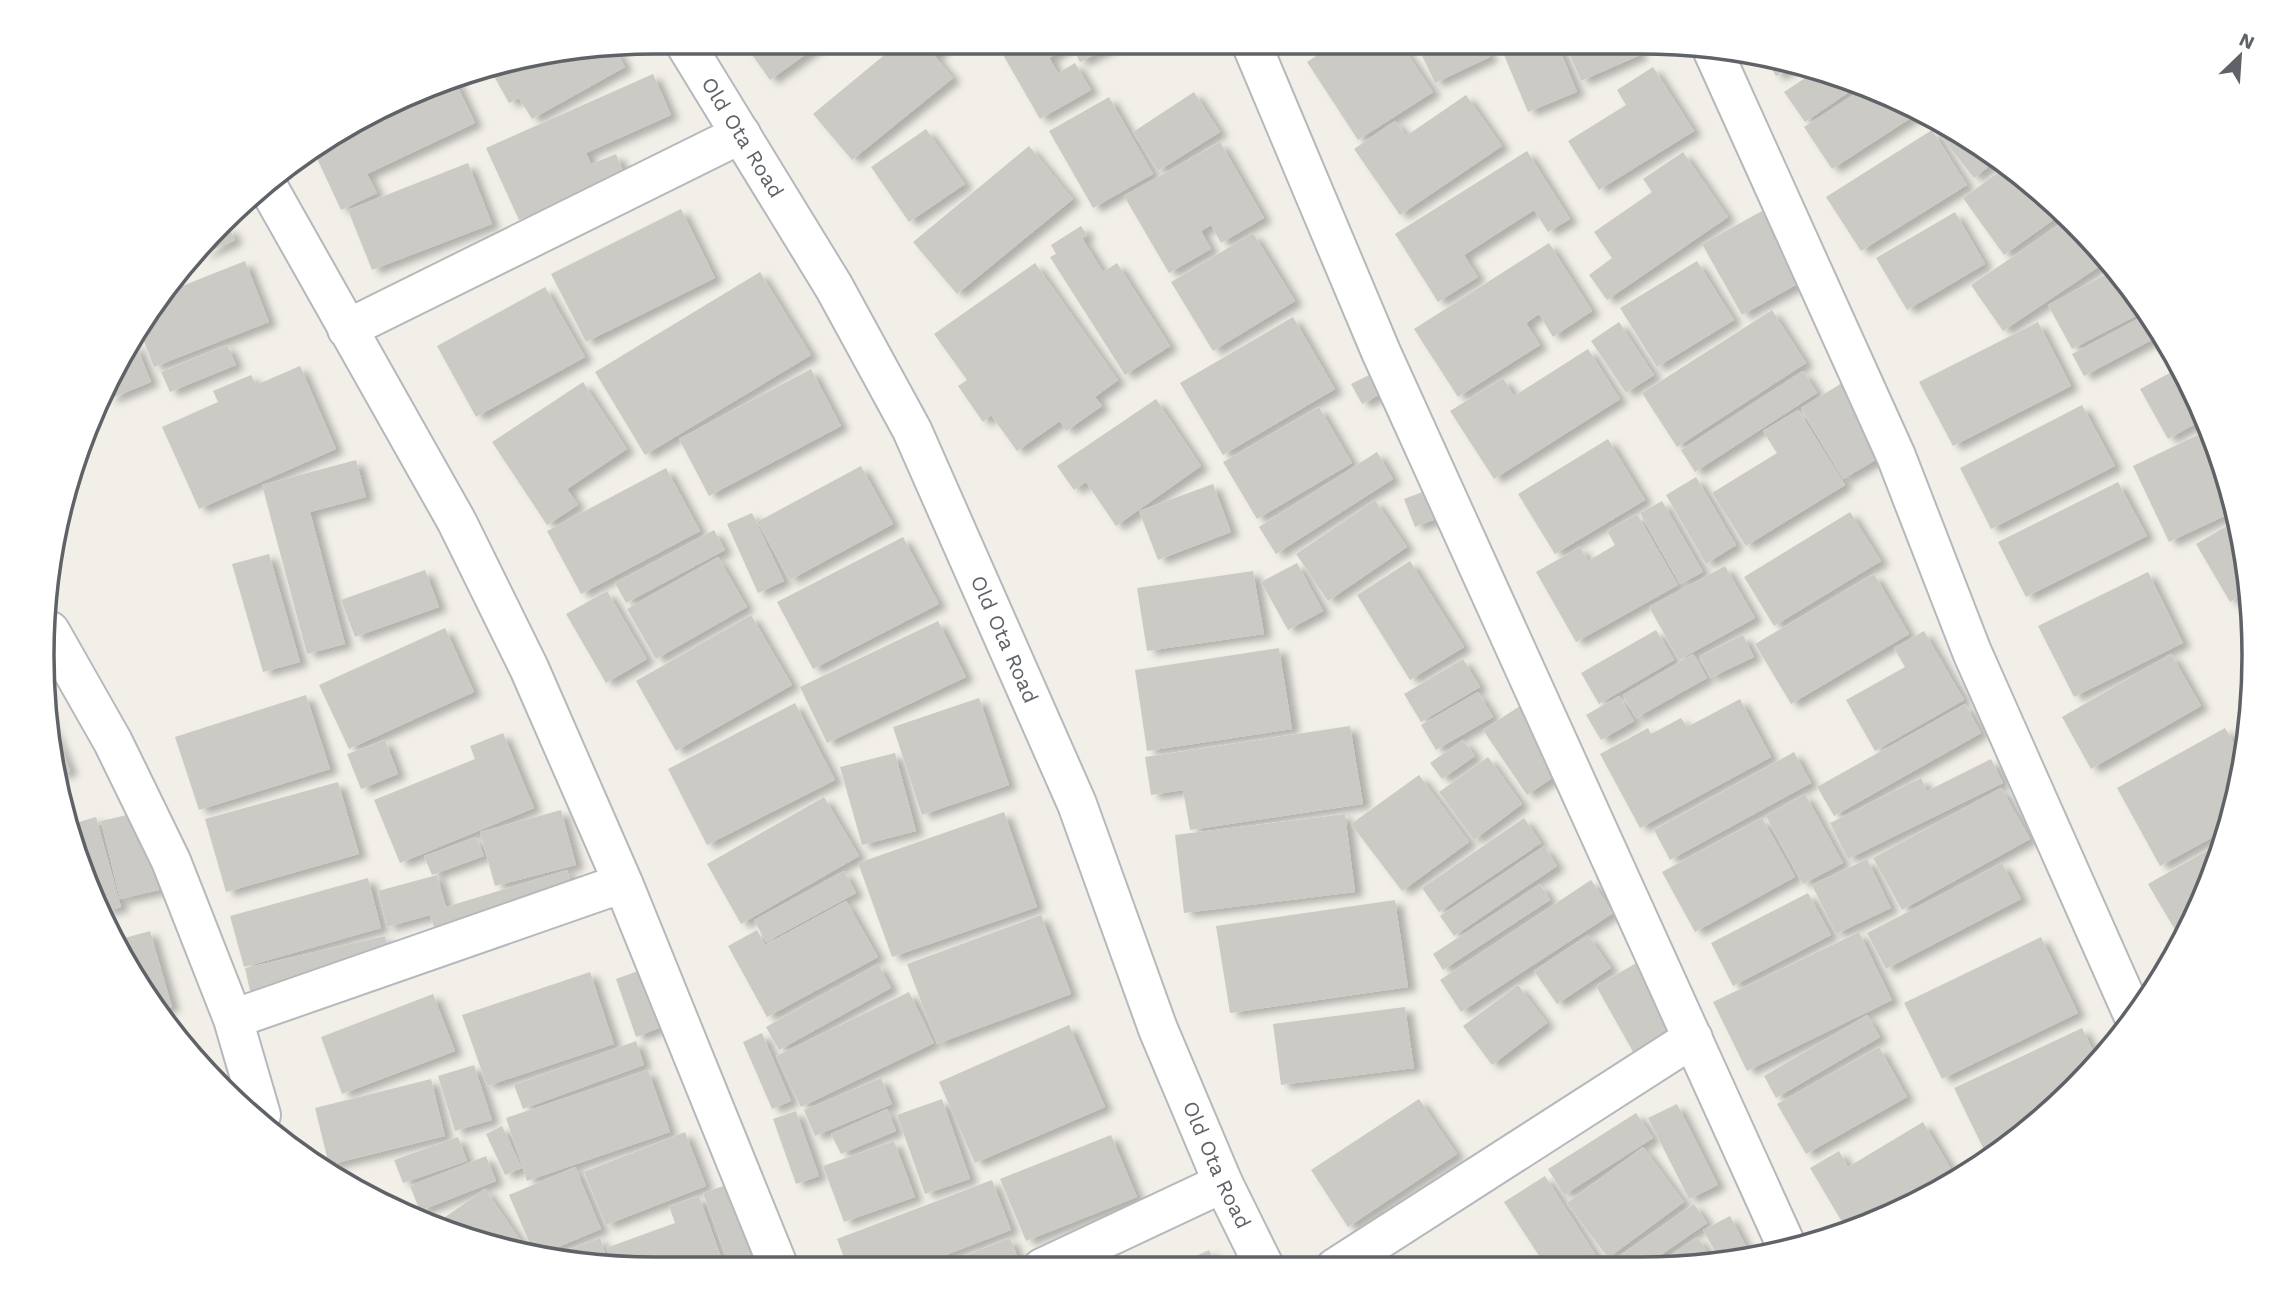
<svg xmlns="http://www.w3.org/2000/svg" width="2296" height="1311" viewBox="0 0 2296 1311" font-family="'Work Sans',sans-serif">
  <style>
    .building { fill: #cccac5; filter: url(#shadow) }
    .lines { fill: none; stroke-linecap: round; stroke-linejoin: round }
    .minor-casing { stroke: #b5b8bc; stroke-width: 42 }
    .tertiary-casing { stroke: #b5b8bc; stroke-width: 42 }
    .minor { stroke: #fff; stroke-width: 38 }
    .tertiary { stroke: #fff; stroke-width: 38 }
    .labels { text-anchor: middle; stroke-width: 7; stroke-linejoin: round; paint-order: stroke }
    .street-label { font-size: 21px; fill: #5f6368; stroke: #fff }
    .rim { fill: none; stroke: #5f6368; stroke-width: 3.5 }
  </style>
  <defs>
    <filter id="shadow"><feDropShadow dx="8" dy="4.5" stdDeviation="3.5" flood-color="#0004"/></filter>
  </defs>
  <rect width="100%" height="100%" fill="#f1efe8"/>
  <!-- building -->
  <path class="building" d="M 743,42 L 823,42 L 770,80 Z
    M 900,42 L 949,42 L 934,55 L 953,78 L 852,160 L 813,114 Z
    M 1020,42 L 1066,43 L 1068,46 L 1049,58 L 1058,73 L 1075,63 L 1091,90 L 1040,119 L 1002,53 Z
    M 1070,43 L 1118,43 L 1080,62 Z
    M 1307,43 L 1335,43 L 1338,47 L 1344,43 L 1357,43 L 1363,52 L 1377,43 L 1400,43 L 1433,92 L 1358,140 L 1307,62 L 1316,56 Z
    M 1416,43 L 1484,43 L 1490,57 L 1435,83 Z
    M 1499,43 L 1557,43 L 1577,92 L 1528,112 Z
    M 1565,43 L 1635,43 L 1640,55 L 1581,81 Z
    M 615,49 L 625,67 L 532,119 L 519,98 L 509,103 L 490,69 Z
    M 1767,60 L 1777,62 L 1795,66 L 1776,76 Z
    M 1653,67 L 1694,131 L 1599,190 L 1568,141 L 1626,105 L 1617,90 Z
    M 1817,70 L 1837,74 L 1859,85 L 1805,122 L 1784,92 Z
    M 653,74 L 671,115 L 586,153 L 591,164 L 616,154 L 624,173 L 519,220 L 486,148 Z
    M 453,77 L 475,123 L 367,174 L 377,193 L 341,210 L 314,152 Z
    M 1864,88 L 1917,114 L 1832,169 L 1804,127 Z
    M 1194,92 L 1220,132 L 1158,171 L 1133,132 Z
    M 1466,95 L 1502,146 L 1400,215 L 1354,149 L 1395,121 L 1406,136 Z
    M 1109,97 L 1153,174 L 1093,208 L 1049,131 Z
    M 1927,118 L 1981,145 L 1998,159 L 1974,178 Z
    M 926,129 L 965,184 L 909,222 L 871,167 Z
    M 1932,130 L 1967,185 L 1861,251 L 1826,197 Z
    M 1220,142 L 1264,218 L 1221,243 L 1211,225 L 1201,231 L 1211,249 L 1169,273 L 1124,196 Z
    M 1029,146 L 1073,199 L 957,294 L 913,242 Z
    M 1527,151 L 1570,219 L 1548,232 L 1534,210 L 1464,255 L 1478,277 L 1438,302 L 1395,234 Z
    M 1683,152 L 1728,217 L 1607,300 L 1589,275 L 1612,258 L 1594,232 L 1652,192 L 1643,179 Z
    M 468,163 L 492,224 L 372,270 L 348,210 Z
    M 2007,166 L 2063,213 L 2004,255 L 1963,198 Z
    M 681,209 L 715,278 L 586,342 L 551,274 Z
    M 1762,211 L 1801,282 L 1742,315 L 1702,244 Z
    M 1955,212 L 1985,264 L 1907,310 L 1876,258 Z
    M 2070,218 L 2107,261 L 2003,331 L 1971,285 Z
    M 228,226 L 235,240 L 200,256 Z
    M 1081,226 L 1087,235 L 1082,238 L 1103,272 L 1117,263 L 1170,346 L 1125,375 L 1050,257 L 1056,254 L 1051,245 Z
    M 1253,233 L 1295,301 L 1213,351 L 1171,282 Z
    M 1549,243 L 1592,311 L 1553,337 L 1539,314 L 1526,323 L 1540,345 L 1458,397 L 1414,329 Z
    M 245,261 L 269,322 L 154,367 L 139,329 L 146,314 L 167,292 Z
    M 1697,261 L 1734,320 L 1657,367 L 1620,308 Z
    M 1035,263 L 1118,380 L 1095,397 L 1102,406 L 1066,431 L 1060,421 L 1017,451 L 991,415 L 983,422 L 958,386 L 967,380 L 934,334 Z
    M 2114,270 L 2147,310 L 2072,349 L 2048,305 Z
    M 760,272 L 811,355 L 645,455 L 595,372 Z
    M 545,287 L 585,357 L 476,417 L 437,346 Z
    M 1772,310 L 1806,363 L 1677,447 L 1642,393 Z
    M 2149,313 L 2161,335 L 2084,376 L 2072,354 Z
    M 1293,317 L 1335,389 L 1223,455 L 1180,383 Z
    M 1619,322 L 1654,375 L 1626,393 L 1591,341 Z
    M 2038,322 L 2071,386 L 1953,446 L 1919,382 Z
    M 134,341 L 151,382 L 107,400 L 111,391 Z
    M 227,345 L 236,365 L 170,392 L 161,372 Z
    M 1588,349 L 1620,399 L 1494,479 L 1450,411 L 1503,378 L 1514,396 Z
    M 300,366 L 336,449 L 199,509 L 162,427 L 218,402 L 213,391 L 251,375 L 256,385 Z
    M 2179,368 L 2206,418 L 2168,439 L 2140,389 Z
    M 811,369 L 841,426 L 709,496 L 679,439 Z
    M 1803,371 L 1817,393 L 1695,472 L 1681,450 Z
    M 1375,372 L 1386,391 L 1362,404 L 1351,384 Z
    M 583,382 L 627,449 L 567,489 L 578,505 L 547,525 L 492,442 Z
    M 1842,383 L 1884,455 L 1843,479 L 1801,408 Z
    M 1156,399 L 1201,466 L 1116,526 L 1086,482 L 1074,490 L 1057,466 Z
    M 2082,405 L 2115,466 L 1991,529 L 1960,468 Z
    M 1319,407 L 1352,463 L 1257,519 L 1223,462 Z
    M 1798,410 L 1845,485 L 1746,546 L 1712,493 L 1777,453 L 1763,431 Z
    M 2210,429 L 2235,511 L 2169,542 L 2133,466 Z
    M 1608,439 L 1645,500 L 1555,554 L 1518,494 Z
    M 1377,452 L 1393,479 L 1276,554 L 1259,527 Z
    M 356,460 L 366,497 L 310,512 L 345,644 L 307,654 L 262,485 Z
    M 861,466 L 893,524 L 790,580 L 757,522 Z
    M 666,468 L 700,531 L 581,594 L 547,531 Z
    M 1696,477 L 1736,545 L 1706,564 L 1666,495 Z
    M 2118,482 L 2147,536 L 2026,597 L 1998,542 Z
    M 1213,484 L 1231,532 L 1158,560 L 1139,511 Z
    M 1438,486 L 1449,514 L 1415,527 L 1404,499 Z
    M 1375,500 L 1407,547 L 1328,601 L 1296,554 Z
    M 1662,501 L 1703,572 L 1680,584 L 1640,513 Z
    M 1850,512 L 1881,561 L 1774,626 L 1744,577 Z
    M 752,513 L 784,581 L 758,593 L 727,524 Z
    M 1637,514 L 1678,585 L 1576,642 L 1536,572 L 1580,547 L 1588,561 L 1615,545 L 1607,531 Z
    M 2237,520 L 2242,535 L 2248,591 L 2230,602 L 2196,544 Z
    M 714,530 L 725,550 L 626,603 L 615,583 Z
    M 903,537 L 939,604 L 813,669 L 777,602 Z
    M 269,554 L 300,662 L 263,672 L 232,564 Z
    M 718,557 L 747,607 L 656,659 L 627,609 Z
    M 1410,561 L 1464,647 L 1410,680 L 1357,595 Z
    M 1297,563 L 1323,611 L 1288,630 L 1261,582 Z
    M 1725,566 L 1755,618 L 1679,660 L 1649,607 Z
    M 425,570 L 439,607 L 355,637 L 341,600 Z
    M 1253,571 L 1264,634 L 1147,651 L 1137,588 Z
    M 2148,572 L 2183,643 L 2074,697 L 2038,626 Z
    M 1874,574 L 1909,634 L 1791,704 L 1755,644 Z
    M 607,591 L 647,659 L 606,683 L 566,614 Z
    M 751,615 L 792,685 L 676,751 L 636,681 Z
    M 938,621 L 966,677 L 827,743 L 800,687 Z
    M 445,628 L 474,692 L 349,749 L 319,685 Z
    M 1656,630 L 1674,660 L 1599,704 L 1581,673 Z
    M 1924,631 L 1964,700 L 1875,751 L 1846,700 L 1905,667 L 1894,648 Z
    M 1743,635 L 1754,657 L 1710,678 L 1700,656 Z
    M 1279,648 L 1292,729 L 1147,751 L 1135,670 Z
    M 1693,654 L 1707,678 L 1636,718 L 1623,695 Z
    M 2171,654 L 2201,706 L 2091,769 L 2062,717 Z
    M 1463,659 L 1480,687 L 1421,722 L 1404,694 Z
    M 1478,692 L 1493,717 L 1436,750 L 1421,725 Z
    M 306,695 L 330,769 L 199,810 L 175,737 Z
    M 1619,696 L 1634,721 L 1601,740 L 1586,715 Z
    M 979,698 L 1009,785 L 922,815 L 893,727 Z
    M 1740,699 L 1771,757 L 1640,828 L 1600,754 L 1648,728 L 1651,734 L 1681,718 L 1687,727 Z
    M 795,703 L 835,780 L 707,845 L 668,769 Z
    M 1965,704 L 1981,733 L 1834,816 L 1817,787 Z
    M 1520,706 L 1564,770 L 1527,795 L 1483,730 Z
    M 47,715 L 70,771 L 59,775 L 56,761 Z
    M 1350,726 L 1363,804 L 1190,830 L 1183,790 L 1151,795 L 1145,757 Z
    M 2225,728 L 2244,761 L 2242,775 L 2226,830 L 2160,866 L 2117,788 Z
    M 503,733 L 534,808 L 400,863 L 374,800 L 475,759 L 470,746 Z
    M 385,740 L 398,774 L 361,789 L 347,754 Z
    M 1463,740 L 1475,756 L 1442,779 L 1430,763 Z
    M 1794,752 L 1811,783 L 1670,860 L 1654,830 Z
    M 895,753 L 916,831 L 862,845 L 840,767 Z
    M 1488,757 L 1522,804 L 1474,840 L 1439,792 Z
    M 1991,759 L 2003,783 L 1848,859 L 1830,823 L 1921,778 L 1927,791 Z
    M 1419,775 L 1469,842 L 1402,891 L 1351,824 Z
    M 338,782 L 359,854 L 226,892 L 205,819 Z
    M 2001,788 L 2030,839 L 1902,910 L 1873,858 Z
    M 1805,794 L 1843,863 L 1803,884 L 1766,816 Z
    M 824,797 L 859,856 L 741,924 L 707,864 Z
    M 561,810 L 576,865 L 495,886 L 480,832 Z
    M 140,812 L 159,890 L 120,899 L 101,821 Z
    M 1004,812 L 1037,907 L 892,957 L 858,863 Z
    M 1345,814 L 1355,892 L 1184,913 L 1175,835 Z
    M 96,817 L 121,907 L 106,911 L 75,853 L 69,825 Z
    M 1524,818 L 1541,843 L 1439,912 L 1422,888 Z
    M 1762,818 L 1795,877 L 1695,932 L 1662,872 Z
    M 476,837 L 484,856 L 432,875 L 424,856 Z
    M 2222,842 L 2207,890 L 2181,940 L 2148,884 Z
    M 1544,846 L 1557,866 L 1454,936 L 1440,916 Z
    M 1867,859 L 1891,908 L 1836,934 L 1812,885 Z
    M 2002,863 L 2021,899 L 1886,969 L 1867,933 Z
    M 567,870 L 575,897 L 438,939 L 430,915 L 387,927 L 378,891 L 437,875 L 446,907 Z
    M 844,871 L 856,893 L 766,942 L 754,920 Z
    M 368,878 L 381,928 L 244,967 L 230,916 Z
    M 1591,880 L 1613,913 L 1461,1012 L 1440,980 Z
    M 1540,884 L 1550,900 L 1443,970 L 1433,954 Z
    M 1808,893 L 1831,935 L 1733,986 L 1711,943 Z
    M 1395,900 L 1408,987 L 1230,1013 L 1216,926 Z
    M 846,901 L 878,957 L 767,1017 L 728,946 L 757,930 L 765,945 Z
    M 1041,915 L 1071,994 L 937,1044 L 907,964 Z
    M 150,931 L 172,1007 L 159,1010 L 121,939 Z
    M 1859,932 L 1892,1000 L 1747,1071 L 1713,1002 Z
    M 1588,935 L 1611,968 L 1557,1004 L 1534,971 Z
    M 385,936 L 391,958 L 250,991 L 245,968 Z
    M 2041,937 L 2078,1013 L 1942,1079 L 1904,1003 Z
    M 1640,961 L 1681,1032 L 1636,1057 L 1596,986 Z
    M 878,964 L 891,988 L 779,1050 L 766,1027 Z
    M 638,971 L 659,1028 L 636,1037 L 616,979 Z
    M 590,972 L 614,1044 L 487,1086 L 462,1015 Z
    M 1518,985 L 1547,1023 L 1492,1065 L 1463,1026 Z
    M 909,992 L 934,1043 L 801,1107 L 776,1056 Z
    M 433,994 L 455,1051 L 342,1094 L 321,1037 Z
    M 1405,1007 L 1414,1068 L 1281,1085 L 1273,1024 Z
    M 1867,1015 L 1880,1037 L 1776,1098 L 1764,1076 Z
    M 1069,1025 L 1105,1107 L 975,1163 L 939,1082 Z
    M 2082,1028 L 2098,1061 L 2074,1090 L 1987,1156 L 1954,1088 Z
    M 762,1033 L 791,1101 L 772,1109 L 743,1042 Z
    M 636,1041 L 644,1065 L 523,1109 L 514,1085 Z
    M 1879,1047 L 1907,1097 L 1806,1154 L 1777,1104 Z
    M 474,1065 L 492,1120 L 455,1131 L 438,1076 Z
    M 648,1070 L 670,1132 L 527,1181 L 506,1118 Z
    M 881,1078 L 892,1104 L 815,1136 L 804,1110 Z
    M 431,1079 L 445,1136 L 329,1165 L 315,1108 Z
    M 942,1099 L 970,1179 L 925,1194 L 897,1115 Z
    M 1419,1099 L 1457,1154 L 1348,1227 L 1311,1170 Z
    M 1677,1104 L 1718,1185 L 1689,1199 L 1648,1118 Z
    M 887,1109 L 896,1131 L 841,1154 L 831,1134 Z
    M 796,1111 L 819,1176 L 796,1184 L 773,1119 Z
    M 1636,1113 L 1653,1138 L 1564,1195 L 1548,1169 Z
    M 1923,1122 L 1954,1174 L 1887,1214 L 1848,1232 L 1810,1168 L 1839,1151 L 1848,1167 Z
    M 502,1126 L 522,1168 L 505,1175 L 486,1134 Z
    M 685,1132 L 706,1186 L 606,1225 L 584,1172 Z
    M 1111,1135 L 1137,1197 L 1026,1241 L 1000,1179 Z
    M 458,1137 L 467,1161 L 403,1183 L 394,1160 Z
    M 894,1141 L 915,1197 L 844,1222 L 823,1166 Z
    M 1643,1147 L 1684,1202 L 1608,1258 L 1567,1203 Z
    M 486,1156 L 496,1181 L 420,1211 L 410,1186 Z
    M 575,1167 L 601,1229 L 544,1253 L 533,1251 L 509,1195 Z
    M 1545,1176 L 1602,1265 L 1598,1268 L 1547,1268 L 1504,1202 Z
    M 741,1180 L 765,1268 L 730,1268 L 703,1193 Z
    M 992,1180 L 1011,1230 L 912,1268 L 848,1268 L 837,1239 Z
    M 485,1189 L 527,1250 L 458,1236 L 443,1229 L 438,1222 Z
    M 699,1196 L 725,1268 L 614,1267 L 606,1248 L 675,1223 L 669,1206 Z
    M 1694,1204 L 1707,1223 L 1642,1268 L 1602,1268 Z
    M 1730,1216 L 1750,1254 L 1720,1260 L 1703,1230 Z
    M 1697,1237 L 1714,1261 L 1681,1268 L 1652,1268 Z
    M 600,1238 L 610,1267 L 558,1256 L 557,1254 Z
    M 1010,1238 L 1022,1268 L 935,1268 L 935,1267 Z
    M 1209,1250 L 1217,1268 L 1170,1268 Z"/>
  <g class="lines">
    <!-- minor casing -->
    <g class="minor-casing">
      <path id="minor" d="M 1251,43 L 1381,352 L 1787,1247
        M 1712,49 L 1896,456 L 1972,652 L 2134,1017
        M 267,185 L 457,522 L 529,668 L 623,883 L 779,1268
        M 347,329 L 741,134
        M 50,631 L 113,742 L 171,861 L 233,1019 L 261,1115
        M 233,1019 L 623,883
        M 1042,1268 L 1223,1183
        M 1335,1268 L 1693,1038"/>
    </g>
    <!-- tertiary casing -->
    <g class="tertiary-casing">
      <g id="tertiary">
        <path id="s1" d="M 684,42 L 834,287 L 912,430 L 1077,804 L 1158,1029 L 1223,1183 L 1265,1268"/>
      </g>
    </g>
    <!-- minor -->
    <use href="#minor" class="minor"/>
    <!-- tertiary -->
    <use href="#tertiary" class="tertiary"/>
  </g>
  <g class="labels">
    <!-- street labels -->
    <g class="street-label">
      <text dy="7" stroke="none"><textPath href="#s1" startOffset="112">Old Ota Road</textPath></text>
      <text dy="7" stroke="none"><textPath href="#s1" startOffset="679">Old Ota Road</textPath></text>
      <text dy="7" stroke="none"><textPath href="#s1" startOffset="1246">Old Ota Road</textPath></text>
    </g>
  </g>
  <!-- crop -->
  <path d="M0 0H2296V1311H0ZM655 54H1641A601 601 0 0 1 2242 655V656A601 601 0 0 1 1641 1257H655A601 601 0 0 1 54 656V655A601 601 0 0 1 655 54Z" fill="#fff" fill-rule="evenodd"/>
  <path class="rim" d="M655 54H1641A601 601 0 0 1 2242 655V656A601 601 0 0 1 1641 1257H655A601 601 0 0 1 54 656V655A601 601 0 0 1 655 54Z"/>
  <!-- north arrow -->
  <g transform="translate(2240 56) rotate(25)" stroke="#ffffff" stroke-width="5" paint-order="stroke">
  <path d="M0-5L12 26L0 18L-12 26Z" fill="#5f6368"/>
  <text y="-10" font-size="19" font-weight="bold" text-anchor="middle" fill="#5f6368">N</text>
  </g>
</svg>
